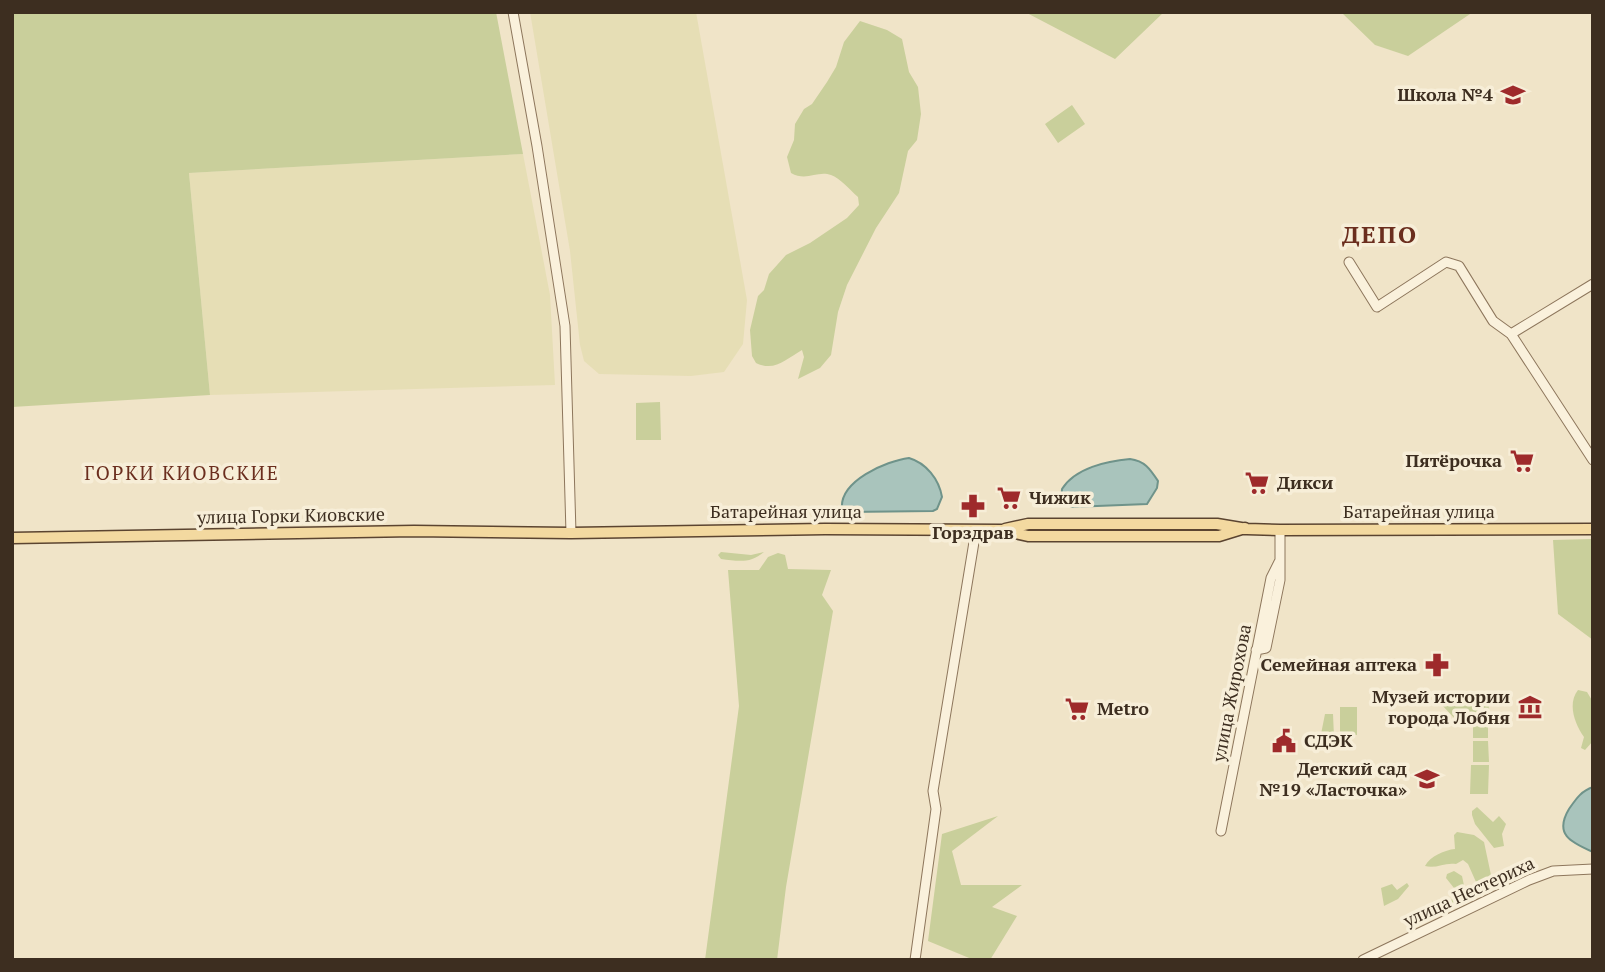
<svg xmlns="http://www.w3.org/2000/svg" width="1605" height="972" viewBox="0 0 1605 972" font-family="'PT Serif',serif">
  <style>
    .farmland { fill: #e6deb5 }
    .green { fill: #c9cf9b }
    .water { fill: #a9c4bc; stroke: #6f938a; stroke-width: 2 }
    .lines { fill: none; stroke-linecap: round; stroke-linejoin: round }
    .minor-casing { stroke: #8d765c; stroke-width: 11 }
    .major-casing { stroke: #5b4430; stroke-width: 13 }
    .minor { stroke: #faf1dc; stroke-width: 9 }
    .major { stroke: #f3d9a0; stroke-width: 10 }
    .labels { text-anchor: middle; stroke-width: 7; stroke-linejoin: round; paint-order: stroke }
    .poi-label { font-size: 18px; font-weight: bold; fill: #3d2e20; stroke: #f7eed8; text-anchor: end }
    .street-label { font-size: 18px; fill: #3d2e20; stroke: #f7eed8 }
    .neighbourhood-label { font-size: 19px; letter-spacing: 2px; fill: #6b2e1e; stroke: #f7eed8 }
    .district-label { font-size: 24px; font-weight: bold; letter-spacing: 2px; fill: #6b2e1e; stroke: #f7eed8 }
  </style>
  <rect width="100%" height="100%" fill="#f0e4c8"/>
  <!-- farmland -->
  <path class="farmland" d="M 530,12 L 696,12 L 747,300 L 743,344 L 724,372 L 691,376 L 599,374 L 584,361 L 580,345 L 570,251 Z
    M 523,154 L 550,295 L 555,385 L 210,395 L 189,173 Z"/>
  <!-- green -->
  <path class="green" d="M 12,12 L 496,12 L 523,154 L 189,173 L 210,395 L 12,407 Z
    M 1025,12 L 1164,12 L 1115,59 Z
    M 1341,12 L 1473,12 L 1408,56 L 1375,45 Z
    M 860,21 L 887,30 L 902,39 L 909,72 L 918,87 L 921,114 L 917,140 L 908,151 L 899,193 L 876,228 L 847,285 L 838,312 L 831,355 L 820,368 L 798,379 L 804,357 L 802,350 C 786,359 775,372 756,363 L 752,356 L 750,330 L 758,296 L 764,290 L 769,274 L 786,255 L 810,243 L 847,218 L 859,205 L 858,197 C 850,190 840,178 831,175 C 817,170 807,182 791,173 L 787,157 L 794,140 L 795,124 L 804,109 L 812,104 L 827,82 L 836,67 L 844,42 Z
    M 1072,105 L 1085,124 L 1058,143 L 1045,124 Z
    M 660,402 L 661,440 L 636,440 L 636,403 Z
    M 1592,539 L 1593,546 L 1593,640 L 1558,614 L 1553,540 Z
    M 721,552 L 751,555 L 764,552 C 750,564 738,561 721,559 L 718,555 Z
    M 778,553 L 785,555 L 788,569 L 831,570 L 822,595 L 833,611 L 786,887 L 777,960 L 705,960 L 739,706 L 728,570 L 759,570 L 768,557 Z
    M 1578,690 L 1587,692 L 1593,702 L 1593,741 L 1585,750 L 1581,748 L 1584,737 C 1575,724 1567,704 1578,690 Z
    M 1442,705 L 1489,705 L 1488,718 L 1455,719 Z
    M 1340,707 L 1357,707 L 1357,735 L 1340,734 Z
    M 1325,714 L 1333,714 L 1334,737 L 1320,739 Z
    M 1473,720 L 1488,720 L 1488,738 L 1473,738 Z
    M 1473,741 L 1488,741 L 1489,762 L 1473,762 Z
    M 1471,765 L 1489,765 L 1488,794 L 1470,794 Z
    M 1477,807 L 1493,822 L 1499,816 L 1506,824 L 1502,834 L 1504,846 L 1494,848 L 1475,824 L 1472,815 L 1472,811 Z
    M 998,816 L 952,851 L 961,885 L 1022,885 L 992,907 L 1017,916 L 990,960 L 974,960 L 928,941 L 942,834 Z
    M 1457,832 L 1474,835 L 1484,842 L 1491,875 L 1490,879 L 1482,884 L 1476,882 L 1468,864 L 1463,860 L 1456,864 C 1445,862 1436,869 1425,866 C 1430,856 1445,850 1455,849 L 1454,835 Z
    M 1454,871 L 1462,876 L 1466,895 L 1461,903 L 1452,907 L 1448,903 L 1455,896 L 1454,888 L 1446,878 L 1447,874 Z
    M 1407,883 L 1409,886 L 1398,899 L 1384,906 L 1381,888 L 1392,884 L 1397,890 Z"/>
  <!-- water -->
  <path class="water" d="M 909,458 C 926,463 939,479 942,497 L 937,509 L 933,511 L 847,512 L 842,509 C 839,481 886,461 909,458 Z
    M 1130,459 C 1145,461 1150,469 1158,481 L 1157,488 L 1147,504 L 1072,507 C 1064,503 1061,498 1062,489 C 1075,468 1107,461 1130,459 Z
    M 1593,787 L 1593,852 C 1570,842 1554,834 1569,809 C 1576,799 1581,791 1593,787 Z"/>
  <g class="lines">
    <!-- minor casing -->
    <g class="minor-casing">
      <path id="minor" d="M 513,12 L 537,146 L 565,326 L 571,533
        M 1349,262 L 1377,307 L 1446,262 L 1459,266 L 1493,321 L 1511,334 L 1593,460
        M 1511,334 L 1593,284
        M 1256,650 L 1266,648 L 1280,580 L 1280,530
        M 1221,831 L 1271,578 L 1279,562
        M 915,960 L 936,809 L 933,791 L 976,530
        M 1363,960 L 1529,880 L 1553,871 L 1593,869"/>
    </g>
    <!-- major casing -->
    <g class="major-casing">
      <path id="major" d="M 1005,529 L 1028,524 L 1217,524 L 1247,529 L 1280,530 L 1593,529
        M 12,538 L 414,531 L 571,533 L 825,529 L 1002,530 L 1028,536 L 1219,536 L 1245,528"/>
    </g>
    <!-- minor -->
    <use href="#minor" class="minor"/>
    <!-- major -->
    <use href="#major" class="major"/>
  </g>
  <!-- icons -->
  <defs>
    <g id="school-bare" transform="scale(1.89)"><path d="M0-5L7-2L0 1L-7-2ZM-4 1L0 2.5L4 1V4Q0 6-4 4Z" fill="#9e2a2b" stroke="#f7eed8" stroke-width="2.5" paint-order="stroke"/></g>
    <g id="supermarket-bare" transform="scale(1.89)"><path d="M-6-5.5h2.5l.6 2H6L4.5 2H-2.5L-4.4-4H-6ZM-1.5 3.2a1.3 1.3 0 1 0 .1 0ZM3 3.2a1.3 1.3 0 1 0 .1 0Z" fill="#9e2a2b" stroke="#f7eed8" stroke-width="2.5" paint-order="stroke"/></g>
    <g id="pharmacy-bare" transform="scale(1.89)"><path d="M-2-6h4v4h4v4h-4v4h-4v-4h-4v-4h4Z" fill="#9e2a2b" stroke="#f7eed8" stroke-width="2.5" paint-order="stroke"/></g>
    <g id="museum-bare" transform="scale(1.89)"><path d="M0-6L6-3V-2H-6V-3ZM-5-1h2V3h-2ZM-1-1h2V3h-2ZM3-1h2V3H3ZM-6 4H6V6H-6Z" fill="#9e2a2b" stroke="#f7eed8" stroke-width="2.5" paint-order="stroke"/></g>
    <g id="civic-bare" transform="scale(1.89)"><path d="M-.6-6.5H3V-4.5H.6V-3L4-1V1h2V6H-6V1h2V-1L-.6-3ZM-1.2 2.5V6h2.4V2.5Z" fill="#9e2a2b" stroke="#f7eed8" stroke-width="2.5" paint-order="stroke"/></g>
  </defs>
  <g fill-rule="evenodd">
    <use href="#school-bare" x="1513" y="95"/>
    <use href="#supermarket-bare" x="1522" y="461"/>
    <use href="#supermarket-bare" x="1257" y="483"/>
    <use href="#supermarket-bare" x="1009" y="498"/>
    <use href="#pharmacy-bare" x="973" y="506"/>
    <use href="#pharmacy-bare" x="1437" y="665"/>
    <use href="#museum-bare" x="1530" y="707"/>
    <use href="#supermarket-bare" x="1077" y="709"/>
    <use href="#civic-bare" x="1284" y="741"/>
    <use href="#school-bare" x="1427" y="779"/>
  </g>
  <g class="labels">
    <!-- poi labels -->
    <g class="poi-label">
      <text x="1493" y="101">Школа №4</text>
      <text x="1502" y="467">Пятёрочка</text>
      <text x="1277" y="489" text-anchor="start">Дикси</text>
      <text x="1029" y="504" text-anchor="start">Чижик</text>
      <text x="973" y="539" text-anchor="middle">Горздрав</text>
      <text x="1417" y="671">Семейная аптека</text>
      <text x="1510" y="703">Музей истории<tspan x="1510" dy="21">города Лобня</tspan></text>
      <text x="1097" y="715" text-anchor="start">Metro</text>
      <text x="1304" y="747" text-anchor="start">СДЭК</text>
      <text x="1407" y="775">Детский сад<tspan x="1407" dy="21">№19 «Ласточка»</tspan></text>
    </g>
    <!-- street labels -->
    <g class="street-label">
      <text x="786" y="518">Батарейная улица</text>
      <text x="1419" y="518">Батарейная улица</text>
      <text transform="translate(291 516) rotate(-1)" y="6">улица Горки Киовские</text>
      <text transform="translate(1232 693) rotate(-79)" y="6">улица Жирохова</text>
      <text transform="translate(1469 892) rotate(-25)" y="6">улица Нестериха</text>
    </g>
    <!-- neighbourhood labels -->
    <g class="neighbourhood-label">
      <text x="182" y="480">ГОРКИ КИОВСКИЕ</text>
    </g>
    <!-- district labels -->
    <g class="district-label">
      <text x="1380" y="243">ДЕПО</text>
    </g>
  </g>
  <!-- border -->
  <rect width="1605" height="972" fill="none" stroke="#3d2e20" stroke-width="28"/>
</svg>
